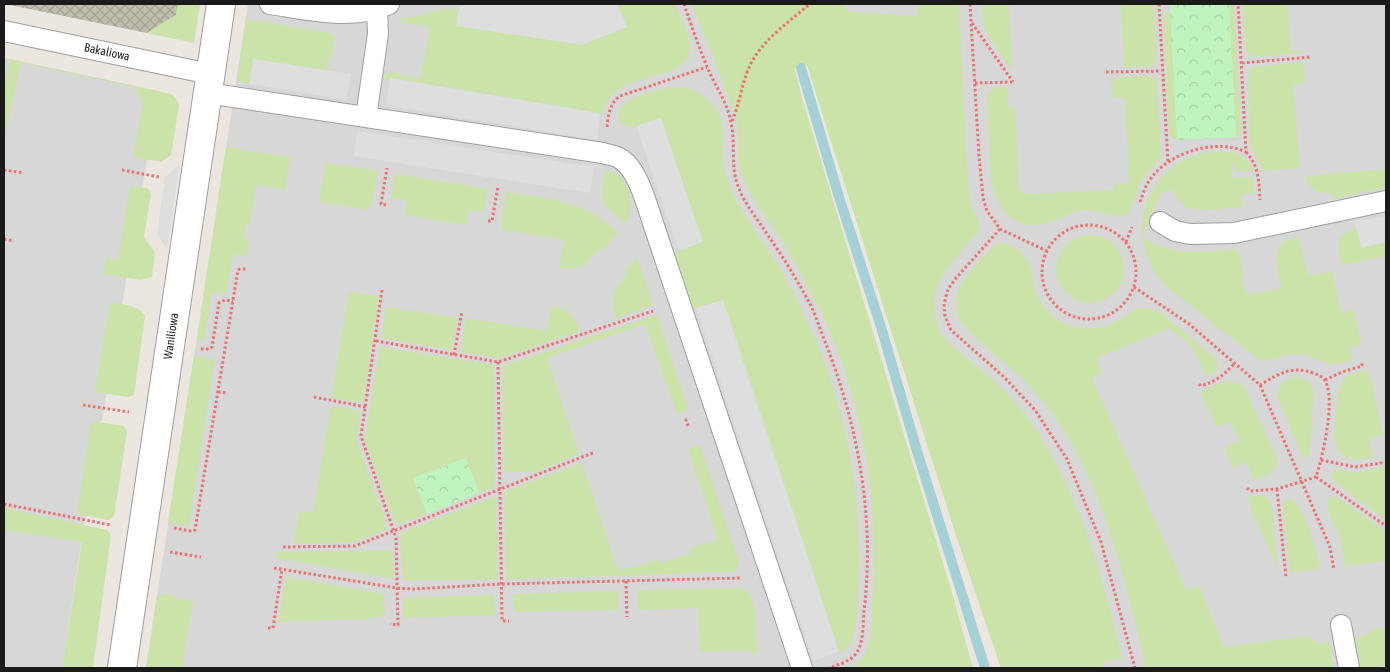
<svg xmlns="http://www.w3.org/2000/svg" width="1390" height="672" viewBox="0 0 1390 672" font-family="'Asap Condensed',sans-serif">
  <style>
    .residential { fill: #d8d7d7 }
    .construction { fill: url(#construction-cross-hatch) }
    .grass { fill: #cbe2a9 }
    .park { fill: url(#park-crowns) }
    .parking { fill: #dedede }
    .lines { fill: none; stroke-linecap: round; stroke-linejoin: round }
    .stream { stroke: #a4d0d6; stroke-width: 10 }
    .service-casing { stroke: #9e9e9e; stroke-width: 22 }
    .minor-casing { stroke: #9e9e9e; stroke-width: 30 }
    .path { stroke: #ed7070; stroke-width: 3; stroke-dasharray: 2.5 2.5; stroke-linecap: butt }
    .service { stroke: #fff; stroke-width: 20 }
    .minor { stroke: #fff; stroke-width: 28 }
    .labels { text-anchor: middle; stroke-width: 5; stroke-linejoin: round; paint-order: stroke }
    .street-label { font-size: 12px; fill: #1a1a1a; stroke: #fff }
  </style>
  <defs>
    <pattern id="construction-cross-hatch" width="8" height="8" patternUnits="userSpaceOnUse" patternTransform="scale(1.25)"><rect width="8" height="8" fill="#bfbdad"/><path d="M0 0l8 8M0 8l8-8" fill="none" stroke="#a4a294"/></pattern>
    <pattern id="park-crowns" width="20" height="18" patternUnits="userSpaceOnUse" patternTransform="scale(1.25)"><rect width="20" height="18" fill="#c0f4bf"/><path d="M2 6a3 3 0 1 1 6 0M12 15a3 3 0 1 1 6 0" fill="none" stroke="#a4d1a4"/></pattern>
  </defs>
  <rect width="100%" height="100%" fill="#ebe7e0"/>
  <!-- residential -->
  <path class="residential" d="M 248,4 L 1386,4 L 1386,666 L 1365,668 L 1001,668 L 956,535 L 807,65 L 794,68 L 803,102 L 895,405 L 867,668 L 146,668 Z
    M 4,58 L 159,91 L 84,525 L 62,668 L 4,668 Z"/>
  <!-- construction -->
  <path class="construction" d="M 5,4 L 178,4 L 176,15 L 147,33 Z"/>
  <!-- grass -->
  <path class="grass" d="M 178,4 L 200,4 L 194,43 L 147,33 L 176,15 Z
    M 617,4 L 675,4 C 680,17 691,33 690,47 C 690,87 610,66 603,114 L 390,78 L 382,82 L 385,74 L 392,72 L 420,79 L 430,27 L 401,22 L 400,17 L 414,17 L 442,9 L 459,9 L 456,26 L 626,27 Z
    M 692,4 L 842,4 L 849,12 L 917,16 L 919,4 L 959,4 L 968,187 C 969,192 969,198 971,204 C 974,213 982,221 979,231 C 959,255 929,280 935,315 C 936,322 939,331 943,336 C 951,347 964,355 974,364 C 996,382 1019,403 1034,427 C 1081,496 1103,578 1122,659 L 1102,662 L 1103,668 L 1001,668 L 956,535 L 807,65 L 794,68 L 803,102 L 953,596 L 973,668 L 853,668 C 875,654 871,618 873,595 C 879,497 861,384 813,297 C 802,276 791,254 777,234 C 765,215 751,198 742,176 C 735,156 741,136 736,116 Z
    M 982,4 L 1009,4 L 1012,67 L 1009,67 L 984,28 Z
    M 1121,4 L 1154,4 L 1157,56 L 1154,65 L 1145,67 L 1124,67 Z
    M 1229,4 L 1234,4 L 1241,131 L 1239,136 L 1236,137 Z
    M 1243,4 L 1287,4 L 1291,51 L 1301,50 L 1301,53 L 1255,57 L 1249,55 L 1245,46 Z
    M 1163,13 L 1171,13 L 1177,140 L 1170,137 L 1169,134 Z
    M 246,19 L 335,34 L 332,57 L 329,57 L 327,70 L 254,59 L 249,84 L 239,82 L 237,79 Z
    M 10,59 L 171,94 L 175,97 L 179,105 L 171,155 L 161,162 L 133,157 L 143,102 L 134,87 L 21,63 L 6,132 L 4,132 L 4,90 Z
    M 1303,62 L 1305,83 L 1293,84 L 1300,168 L 1261,171 C 1260,161 1253,155 1250,145 L 1248,74 L 1250,69 L 1254,67 Z
    M 1147,76 L 1156,79 L 1157,82 L 1161,158 L 1146,174 L 1141,182 L 1128,214 L 1121,217 C 1108,215 1097,210 1083,210 C 1073,211 1064,217 1054,221 C 1018,234 999,215 991,181 L 987,95 C 992,86 999,87 1008,87 L 1008,107 L 1015,107 L 1019,191 L 1026,191 L 1027,194 L 1114,190 L 1114,184 L 1129,183 L 1125,98 L 1112,98 L 1111,78 Z
    M 681,87 C 703,90 720,107 723,129 C 724,139 722,149 723,160 C 725,172 729,184 734,196 C 748,225 771,250 786,279 C 836,367 861,468 859,569 C 859,589 859,631 849,647 L 837,654 L 837,653 L 839,652 L 723,300 L 696,308 L 691,307 L 674,255 L 679,251 L 661,118 C 649,122 627,134 618,120 C 618,116 618,113 620,109 C 627,95 666,87 681,87 Z
    M 226,147 L 290,157 L 285,190 L 256,185 L 250,225 L 246,224 L 244,239 L 249,240 L 247,256 L 233,254 L 226,294 L 212,292 L 204,341 L 197,340 Z
    M 1207,152 C 1226,151 1246,150 1253,171 L 1236,172 L 1235,163 L 1231,164 L 1233,178 L 1253,177 L 1254,193 L 1241,195 L 1242,207 L 1210,210 L 1185,208 L 1185,205 L 1178,200 L 1172,189 L 1161,193 L 1142,237 C 1170,256 1201,253 1233,249 L 1237,250 L 1240,256 L 1244,278 L 1241,280 L 1248,295 L 1281,288 L 1276,262 L 1278,249 C 1283,242 1291,236 1299,238 L 1308,276 L 1332,271 L 1341,312 L 1354,310 L 1361,345 L 1350,347 L 1353,360 L 1330,365 L 1304,354 L 1285,355 L 1270,360 L 1258,359 L 1168,288 C 1120,242 1142,165 1207,152 Z
    M 326,163 L 378,171 L 372,204 L 370,204 L 369,210 L 319,202 Z
    M 1386,169 L 1386,187 L 1332,199 L 1331,193 C 1318,194 1309,190 1305,176 Z
    M 605,170 C 609,171 613,172 617,174 C 630,183 636,211 625,223 C 598,202 600,203 605,170 Z
    M 395,174 L 488,189 L 484,212 L 469,210 L 466,225 L 405,215 L 407,200 L 391,198 Z
    M 130,186 L 147,188 L 151,194 L 144,237 L 155,253 L 152,277 L 141,280 L 103,274 L 106,258 L 118,260 Z
    M 506,192 C 551,199 582,200 618,232 L 602,251 L 600,249 C 586,265 581,269 559,269 L 564,240 L 502,230 L 502,216 Z
    M 1356,226 L 1361,248 L 1386,242 L 1386,256 L 1341,265 L 1338,248 L 1340,237 Z
    M1056 269a34 34 0 1 1 68 0a34 34 0 1 1-68 0Z
    M 1003,243 C 1017,247 1028,256 1032,271 C 1033,277 1033,284 1035,290 C 1040,304 1052,318 1065,324 C 1084,332 1107,329 1124,317 C 1130,314 1134,309 1141,308 C 1151,307 1158,312 1166,317 L 1216,359 L 1218,367 L 1216,372 L 1206,376 L 1190,344 L 1169,328 L 1097,358 L 1102,373 L 1092,378 L 1186,590 L 1199,585 L 1224,647 L 1309,636 L 1316,643 L 1330,642 L 1333,668 L 1146,668 C 1138,631 1129,595 1118,558 C 1103,509 1085,459 1055,417 C 1042,400 1028,383 1012,369 C 996,353 963,334 957,313 C 950,286 975,267 991,249 L 995,245 Z
    M 636,258 L 641,267 L 653,305 L 616,318 C 610,296 614,290 627,273 L 624,271 Z
    M 349,292 L 379,296 L 363,403 L 331,398 Z
    M 110,302 C 122,304 139,305 145,316 L 134,395 L 128,397 L 95,392 Z
    M 552,306 C 567,309 576,316 580,331 L 500,358 L 461,352 L 466,318 L 547,331 Z
    M 386,307 L 458,318 L 452,350 L 381,338 Z
    M 657,315 L 689,410 L 677,414 L 645,324 L 547,358 L 579,454 L 535,472 L 504,472 L 502,366 Z
    M 380,347 L 494,365 L 495,487 L 479,493 L 466,458 L 413,478 L 427,514 L 396,525 L 365,440 Z
    M 194,356 L 215,359 L 189,526 L 168,523 Z
    M 1367,369 L 1369,378 L 1371,378 L 1383,435 L 1369,438 L 1373,457 L 1356,460 L 1342,456 L 1337,448 L 1334,438 L 1338,390 L 1346,376 Z
    M 1298,377 L 1309,382 L 1314,391 L 1309,456 L 1305,459 L 1301,454 L 1277,396 C 1279,383 1286,378 1298,377 Z
    M 1226,381 L 1241,384 L 1245,388 L 1277,458 C 1280,472 1266,475 1255,480 L 1247,462 L 1233,468 L 1224,447 L 1239,441 L 1231,422 L 1216,427 L 1200,392 Z
    M 331,406 L 361,411 L 357,441 L 388,529 L 354,542 L 294,544 L 299,511 L 313,513 Z
    M 91,421 L 124,426 L 127,432 L 114,516 L 109,520 L 77,514 Z
    M 700,445 L 739,562 L 737,569 L 734,572 L 506,579 L 504,492 L 582,463 L 618,571 L 632,566 L 633,568 L 660,559 L 661,563 L 691,553 L 690,548 L 718,540 L 688,449 Z
    M 1386,466 L 1386,520 L 1335,483 L 1331,477 L 1331,473 L 1339,469 L 1355,473 Z
    M 1262,495 L 1268,499 L 1272,508 L 1278,569 L 1250,508 L 1252,507 L 1248,497 Z
    M 496,496 L 498,579 L 410,581 L 403,580 L 400,533 Z
    M 1331,496 L 1338,498 L 1386,532 L 1386,561 L 1345,566 L 1341,541 L 1328,511 L 1328,500 Z
    M 1288,498 L 1293,499 C 1308,516 1316,547 1320,569 L 1290,573 L 1283,509 L 1284,502 Z
    M 4,508 L 107,530 L 111,535 L 93,668 L 62,668 L 82,542 L 4,530 Z
    M 392,550 L 394,579 L 276,558 L 278,552 Z
    M 286,577 L 384,594 L 385,616 L 373,617 L 370,619 L 278,622 Z
    M 736,588 C 740,588 744,589 747,592 C 759,603 756,639 757,654 L 751,654 L 751,650 L 700,652 L 698,608 L 638,610 L 637,590 Z
    M 618,591 L 619,610 L 514,612 L 513,594 Z
    M 165,594 L 172,594 L 172,598 L 193,601 L 182,667 L 146,668 L 157,596 Z
    M 494,595 L 495,615 L 403,618 L 403,598 Z
    M 1386,628 L 1386,666 L 1361,668 L 1355,638 L 1364,636 L 1372,629 Z"/>
  <!-- park -->
  <path class="park" d="M 1170,4 L 1229,4 L 1236,137 L 1177,140 Z
    M 466,458 L 479,493 L 427,514 L 413,478 Z"/>
  <!-- parking -->
  <path class="parking" d="M 460,4 L 617,4 L 627,27 L 582,45 L 456,26 Z
    M 253,59 L 351,74 L 346,100 L 249,84 Z
    M 390,78 L 600,113 L 597,140 L 386,105 Z
    M 661,118 L 703,242 L 679,251 L 636,126 Z
    M 357,131 L 594,167 L 590,193 L 353,156 Z
    M 180,164 L 167,249 L 157,234 L 165,177 Z
    M 1386,216 L 1386,242 L 1361,248 L 1355,222 Z
    M 723,300 L 839,651 L 813,661 L 696,308 Z"/>
  <g class="lines">
    <!-- stream -->
    <path class="stream" d="M 801,68 L 839,197 L 881,327 L 917,451 L 985,668"/>
    <!-- service casing -->
    <g class="service-casing">
      <path id="service" d="M 270,4 C 309,10 351,21 389,4
        M 4,31 L 210,74
        M 207,93 L 603,153 C 608,155 614,155 619,158 C 638,167 648,209 655,229 L 802,668
        M 366,117 L 378,34 L 377,9
        M 1160,222 L 1175,231 L 1190,234 L 1234,233 L 1386,201
        M 1341,625 L 1349,668"/>
    </g>
    <!-- minor casing -->
    <g class="minor-casing">
      <path id="minor" d="M 122,668 L 221,4"/>
    </g>
    <!-- path -->
    <path class="path" d="M 684,4 C 691,25 699,47 707,67 C 715,86 728,103 731,123 C 736,144 730,165 738,186 C 744,203 756,217 765,231 C 781,254 796,278 809,302 C 816,315 820,330 826,344 C 859,429 875,520 864,611 C 863,624 864,644 855,655 C 849,662 837,665 829,668
      M 970,4 L 979,156 L 983,198 L 987,211 L 1000,229 L 1047,251
      M 1159,4 L 1168,163
      M 972,23 L 1013,82
      M 1242,63 L 1311,57
      M 1106,72 L 1161,71
      M 975,83 L 1012,82
      M 732,121 C 741,101 742,77 754,58 C 766,38 792,19 810,4
      M 607,127 C 608,115 610,103 620,96 L 707,67
      M 1246,152 C 1259,166 1259,182 1260,200
      M 4,170 L 24,173
      M 122,170 L 159,177
      M 1140,202 C 1143,193 1146,184 1152,177 C 1171,152 1217,138 1246,152 L 1238,4
      M 386,205 L 381,204 L 387,168
      M 488,221 L 492,221 L 498,186
      M1042 272a47 47 0 1 1 94 0a47 47 0 1 1-94 0Z
      M 1000,229 L 956,278 L 948,289 L 944,304 L 945,316 L 951,330 L 1004,377 L 1035,410 L 1067,459 L 1101,542 L 1135,668
      M 4,239 L 14,241
      M 1126,242 L 1132,227
      M 1134,287 L 1189,324 L 1260,385 L 1330,547 L 1334,570
      M 382,290 L 361,436 L 396,538 L 398,625 L 390,624
      M 376,341 L 498,362 L 653,311
      M 201,349 L 209,349 L 212,347 L 219,303 L 225,300 L 233,301
      M 454,355 L 462,311
      M 498,362 L 502,621 L 509,621
      M 1325,380 L 1342,372 L 1362,366 L 1362,363
      M 1199,384 L 1201,386 C 1217,381 1224,375 1235,363
      M 218,392 L 227,393
      M 314,397 L 366,407
      M 83,405 L 129,412
      M 688,426 L 686,420 L 689,419
      M 1321,460 L 1355,467 L 1381,463 L 1381,459
      M 1316,477 L 1386,526
      M 1247,488 L 1250,491 L 1277,489 L 1316,477 C 1323,455 1334,407 1327,385 C 1325,378 1320,375 1313,373 C 1292,365 1278,374 1260,385
      M 1277,489 L 1286,577
      M 4,504 L 111,525
      M 174,528 L 191,531 L 195,530 L 238,270 L 240,269 L 247,269
      M 283,547 L 355,546 L 595,452
      M 170,552 L 201,557
      M 274,568 L 397,588 L 414,589 L 500,584 L 742,578
      M 626,581 L 627,617
      M 268,628 L 273,628 L 282,569"/>
    <!-- service -->
    <use href="#service" class="service"/>
    <!-- minor -->
    <use href="#minor" class="minor"/>
  </g>
  <g class="labels">
    <!-- street labels -->
    <g class="street-label">
      <text transform="translate(107 52) rotate(12)" y="4">Bakaliowa</text>
      <text transform="translate(171 336) rotate(-82)" y="4">Waniliowa</text>
    </g>
  </g>
  <!-- border -->
  <rect width="1390" height="672" fill="none" stroke="#1a1a1a" stroke-width="10"/>
</svg>
